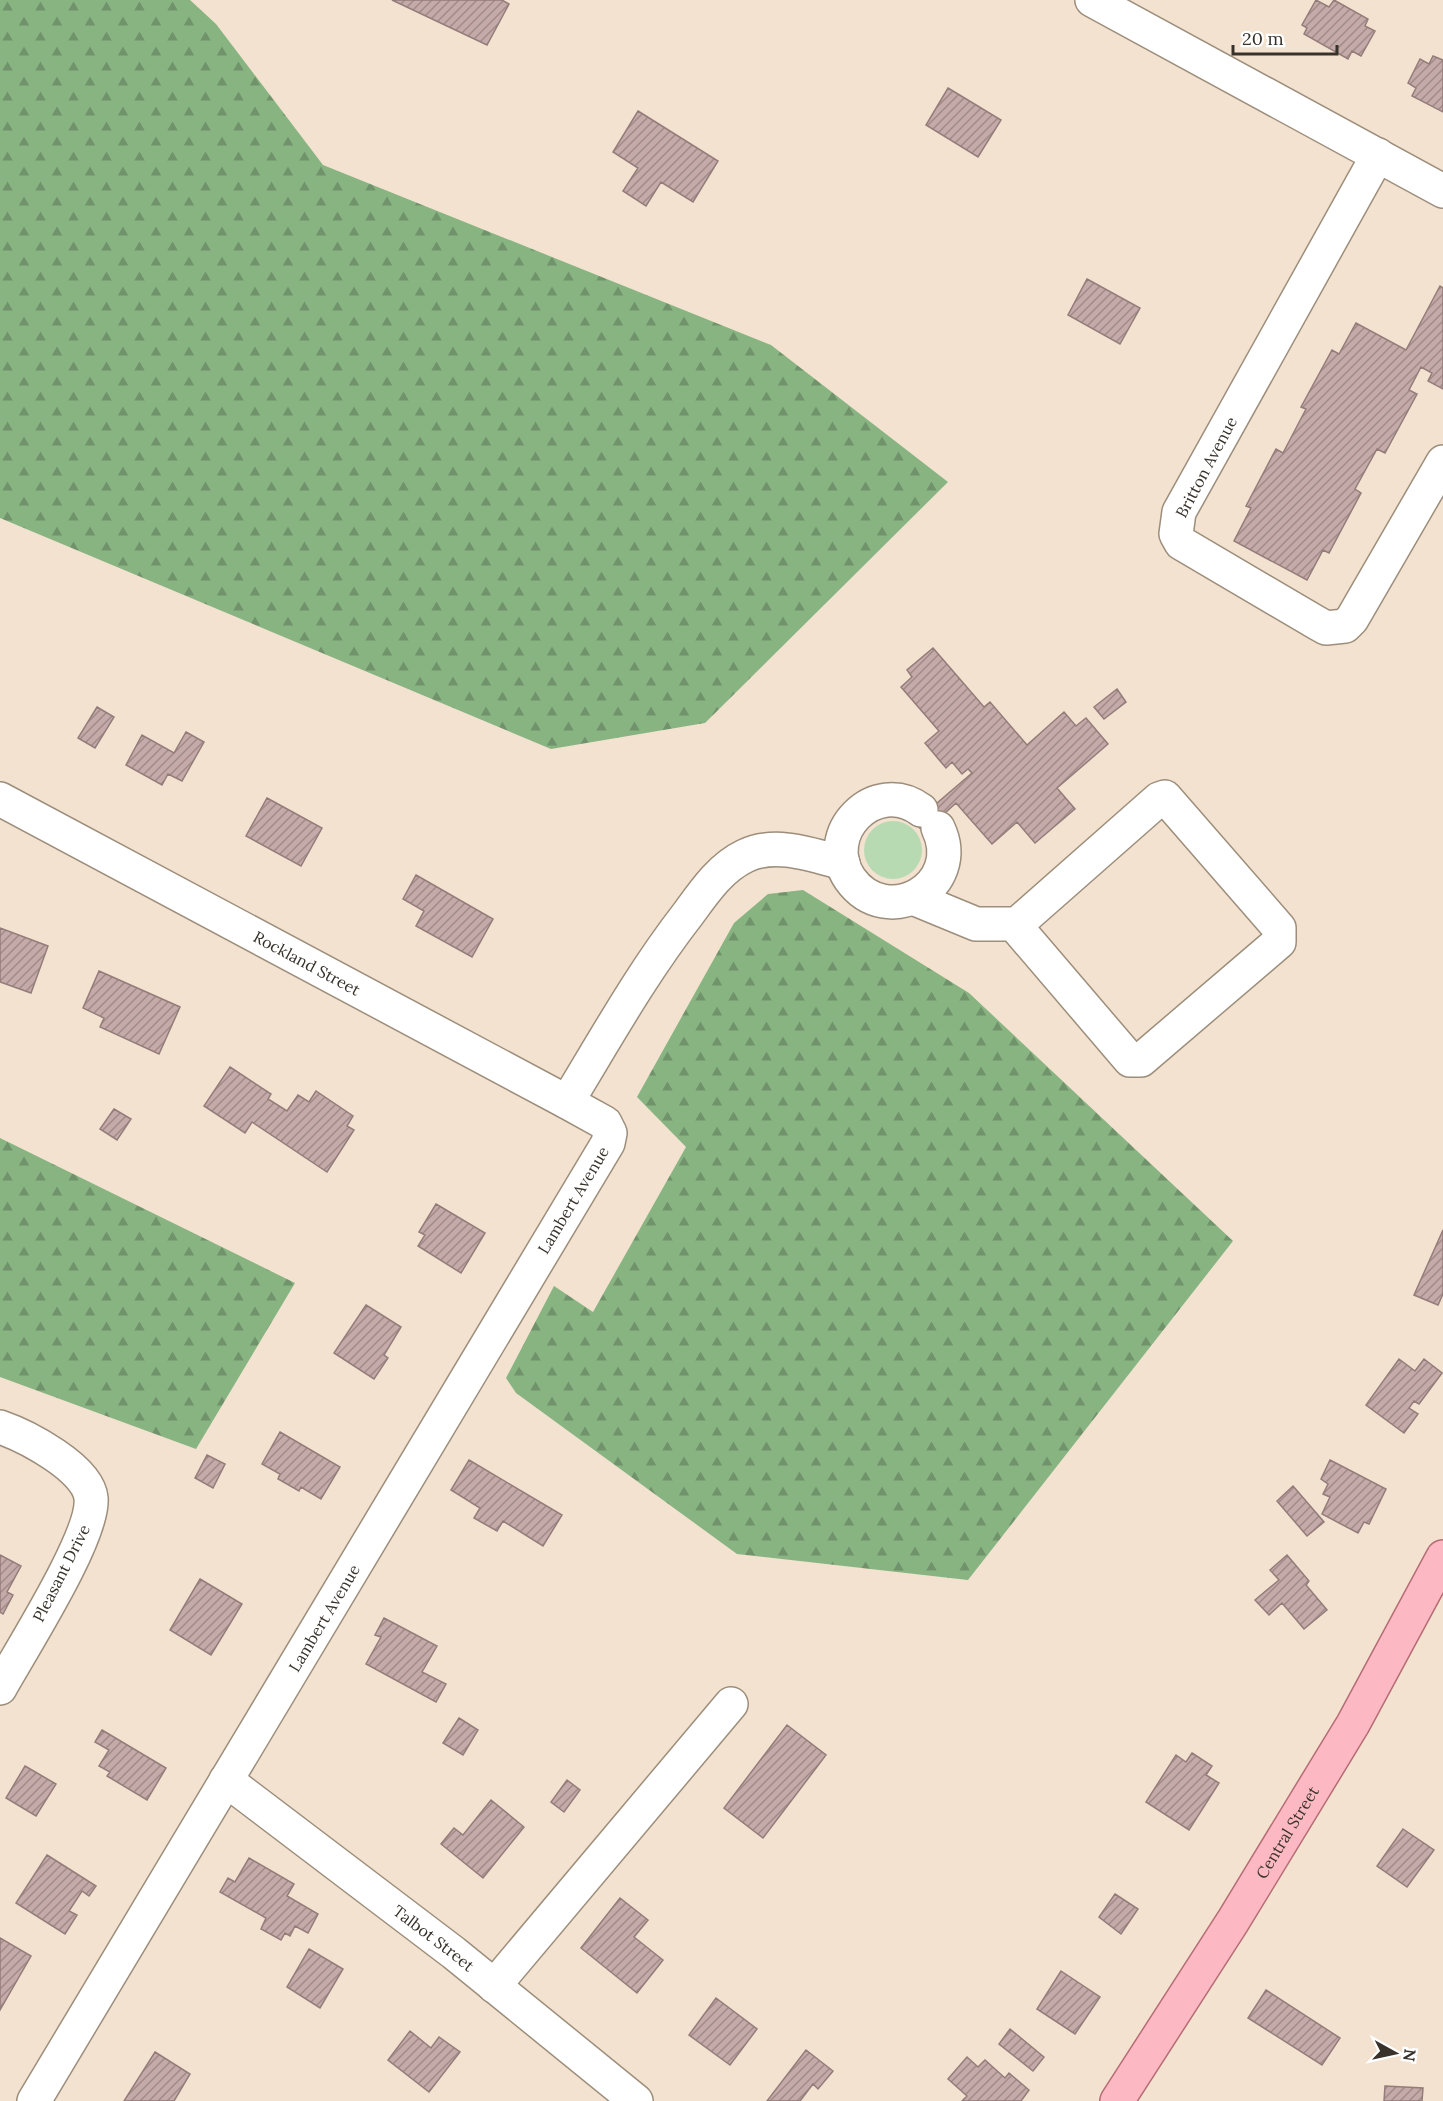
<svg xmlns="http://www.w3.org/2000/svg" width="1443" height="2101" viewBox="0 0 1443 2101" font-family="Lora,serif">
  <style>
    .green { fill: #b8dab3 }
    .forest { fill: url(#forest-firs) }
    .building { fill: url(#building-hatch); stroke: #947c7a; stroke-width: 1.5 }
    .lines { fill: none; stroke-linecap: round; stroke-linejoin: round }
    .minor-casing { stroke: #9d8e7c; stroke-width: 36 }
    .major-casing { stroke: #b66c74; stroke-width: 36 }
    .minor { stroke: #fff; stroke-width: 33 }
    .major { stroke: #fcb9c3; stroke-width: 33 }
    .labels { text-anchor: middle; stroke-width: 4.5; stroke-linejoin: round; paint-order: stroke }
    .street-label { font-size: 16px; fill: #38322b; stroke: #fff }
  </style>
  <defs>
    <pattern id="forest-firs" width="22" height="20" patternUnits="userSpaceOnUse" patternTransform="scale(1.5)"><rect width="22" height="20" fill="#88b482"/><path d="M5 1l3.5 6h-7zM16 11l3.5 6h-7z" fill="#70936b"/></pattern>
    <pattern id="building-hatch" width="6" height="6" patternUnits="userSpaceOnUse" patternTransform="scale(1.5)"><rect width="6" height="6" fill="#c4aaa8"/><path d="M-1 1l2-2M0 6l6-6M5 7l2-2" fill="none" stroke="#a08b89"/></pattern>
  </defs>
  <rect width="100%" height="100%" fill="#f2e2cf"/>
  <!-- green -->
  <path class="green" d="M864 850a29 29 0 1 1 58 0a29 29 0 1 1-58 0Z"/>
  <!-- forest -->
  <path class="forest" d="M 0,0 L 190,0 L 216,24 L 323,165 L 771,345 L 948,482 L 705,723 L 551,749 L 0,518 Z
    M 803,890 L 969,993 L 1233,1241 L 968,1580 L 737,1554 L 516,1393 L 506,1378 L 554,1286 L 593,1312 L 686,1147 L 637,1097 L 734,923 L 768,894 Z
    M 0,1138 L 295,1283 L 196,1449 L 0,1377 Z"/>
  <!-- building -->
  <path class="building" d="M 392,0 L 502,0 L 509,4 L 487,45 Z
    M 1316,0 L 1329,7 L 1334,0 L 1368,19 L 1365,26 L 1375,31 L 1361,56 L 1352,51 L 1348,59 L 1304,34 L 1307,28 L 1302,25 Z
    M 1433,56 L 1443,60 L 1443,112 L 1412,96 L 1416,88 L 1408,83 L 1420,59 L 1429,64 Z
    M 948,88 L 1001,120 L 978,157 L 926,125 Z
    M 638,111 L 718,161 L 693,202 L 661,182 L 646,206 L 623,191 L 638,168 L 613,152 Z
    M 1087,279 L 1140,308 L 1120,344 L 1068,315 Z
    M 1440,286 L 1443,288 L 1443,389 L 1428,381 L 1432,373 L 1421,367 L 1409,390 L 1417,394 L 1385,453 L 1377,449 L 1355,489 L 1361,493 L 1329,553 L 1323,550 L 1307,580 L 1234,541 L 1251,508 L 1246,506 L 1276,449 L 1283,453 L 1306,409 L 1301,407 L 1332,350 L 1339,354 L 1356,323 L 1406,350 Z
    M 933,648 L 984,707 L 990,702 L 1027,745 L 1064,712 L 1076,726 L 1086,718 L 1108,744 L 1057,788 L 1075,809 L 1035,843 L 1017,822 L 992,844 L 956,803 L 945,813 L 950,818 L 927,837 L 911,817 L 933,799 L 937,803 L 972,773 L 968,769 L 962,774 L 952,762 L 946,768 L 925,743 L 939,731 L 901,687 L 912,677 L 907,670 Z
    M 1117,689 L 1126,702 L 1104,719 L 1094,707 Z
    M 97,707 L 114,717 L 95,748 L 78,738 Z
    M 186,732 L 204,742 L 182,781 L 168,774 L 162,785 L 126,765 L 142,735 L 174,753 Z
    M 267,798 L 322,828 L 301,866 L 246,836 Z
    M 416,875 L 493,919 L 472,957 L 416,926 L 424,911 L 403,899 Z
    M 0,928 L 48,946 L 31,993 L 0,982 Z
    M 99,971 L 180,1007 L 159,1054 L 100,1027 L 104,1018 L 83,1008 Z
    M 230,1067 L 271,1094 L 268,1099 L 287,1111 L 298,1095 L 309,1102 L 316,1091 L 353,1116 L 347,1126 L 354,1130 L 327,1172 L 252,1122 L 245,1133 L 204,1106 Z
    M 114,1109 L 131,1119 L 117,1140 L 100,1129 Z
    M 436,1204 L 485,1233 L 461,1273 L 418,1246 L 425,1235 L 419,1232 Z
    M 1443,1230 L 1443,1294 L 1438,1305 L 1414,1295 Z
    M 366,1305 L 401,1327 L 384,1355 L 388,1358 L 374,1379 L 334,1353 Z
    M 1399,1359 L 1415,1371 L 1424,1359 L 1442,1373 L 1419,1404 L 1414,1401 L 1409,1408 L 1418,1414 L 1404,1433 L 1366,1405 Z
    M 280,1432 L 340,1467 L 321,1499 L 301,1487 L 299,1491 L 278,1479 L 280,1474 L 262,1464 Z
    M 207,1455 L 225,1464 L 213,1488 L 195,1478 Z
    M 469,1460 L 562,1515 L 543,1546 L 503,1521 L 497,1531 L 474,1518 L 480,1508 L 451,1490 Z
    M 1330,1460 L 1386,1489 L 1369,1524 L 1364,1522 L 1358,1533 L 1322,1514 L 1330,1497 L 1323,1494 L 1328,1484 L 1321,1479 Z
    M 1293,1486 L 1324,1522 L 1307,1536 L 1277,1501 Z
    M 0,1555 L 21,1566 L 7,1592 L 13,1595 L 3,1614 L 0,1612 Z
    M 1287,1555 L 1309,1581 L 1306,1585 L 1327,1610 L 1304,1629 L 1282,1603 L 1269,1615 L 1255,1600 L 1279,1580 L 1270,1570 Z
    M 200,1579 L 242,1604 L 211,1655 L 170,1630 Z
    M 384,1618 L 437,1646 L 422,1672 L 446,1684 L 436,1702 L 366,1664 L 381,1637 L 375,1635 Z
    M 459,1718 L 478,1730 L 463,1755 L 443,1743 Z
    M 787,1725 L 826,1755 L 763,1838 L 724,1808 Z
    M 102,1730 L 166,1768 L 147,1800 L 107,1776 L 110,1772 L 99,1766 L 109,1750 L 95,1742 Z
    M 1192,1753 L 1212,1766 L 1206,1775 L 1219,1783 L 1189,1830 L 1146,1802 L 1176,1755 L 1186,1762 Z
    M 25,1766 L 56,1784 L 36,1816 L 6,1798 Z
    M 567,1780 L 580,1790 L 564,1812 L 551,1802 Z
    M 491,1800 L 524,1827 L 483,1878 L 441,1844 L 454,1828 L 463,1835 Z
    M 1403,1829 L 1434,1850 L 1407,1887 L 1377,1866 Z
    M 47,1855 L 96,1886 L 89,1896 L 82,1891 L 69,1911 L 77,1915 L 65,1934 L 16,1903 Z
    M 249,1858 L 294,1884 L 287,1896 L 318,1914 L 308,1933 L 295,1926 L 290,1936 L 285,1933 L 281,1940 L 261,1929 L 266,1918 L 220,1892 L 228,1878 L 235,1882 Z
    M 1115,1894 L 1138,1909 L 1121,1934 L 1099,1917 Z
    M 620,1898 L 648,1920 L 634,1937 L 663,1960 L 637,1993 L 581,1948 Z
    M 0,1938 L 31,1956 L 0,2010 Z
    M 309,1949 L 343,1969 L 320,2008 L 287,1987 Z
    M 1061,1971 L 1100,1997 L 1075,2034 L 1037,2009 Z
    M 1266,1990 L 1340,2038 L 1322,2065 L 1248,2018 Z
    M 716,1998 L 757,2029 L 730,2065 L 689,2035 Z
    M 1010,2029 L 1044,2057 L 1033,2071 L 999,2044 Z
    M 410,2031 L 431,2048 L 439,2037 L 460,2052 L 429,2092 L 388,2060 Z
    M 806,2050 L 833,2071 L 818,2089 L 813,2084 L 800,2101 L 767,2101 Z
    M 155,2052 L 190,2074 L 174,2101 L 124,2101 Z
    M 967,2057 L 978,2067 L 985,2060 L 1005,2078 L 1009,2073 L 1029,2090 L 1021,2101 L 962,2101 L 967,2096 L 948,2079 Z
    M 1385,2086 L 1423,2088 L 1422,2101 L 1384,2101 Z"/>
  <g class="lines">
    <!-- minor casing -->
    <g class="minor-casing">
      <g id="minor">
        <path d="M 1092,0 L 1443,191"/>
        <path d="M 1378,155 L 1179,512 L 1176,534 L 1181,543 L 1317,623 L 1326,628 L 1345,626 L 1352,619 L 1443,462"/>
        <path id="s1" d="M 0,799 L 567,1102 L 605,1123 L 610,1133 L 608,1143 L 34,2101"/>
        <path d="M 921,810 C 875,776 819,834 850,879 C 887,931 966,886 938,828"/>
        <path d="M 913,898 L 976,924 L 1017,924 L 1018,929 L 1130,1060 L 1141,1060 L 1279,942 L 1279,928 L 1165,797 L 1159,799 L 1017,924"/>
        <path d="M 567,1102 C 606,1038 642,973 688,914 C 704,892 720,868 745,856 C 775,841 813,855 843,863"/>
        <path d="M 0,1427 C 26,1436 88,1468 91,1498 C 95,1535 21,1650 0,1688"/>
        <path id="s2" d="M 226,1780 L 454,1953 L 636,2101"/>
        <path d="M 494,1986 L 731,1704"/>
      </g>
    </g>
    <!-- major casing -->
    <g class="major-casing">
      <g id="major">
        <path id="s3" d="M 1117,2101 L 1233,1921 L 1353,1724 L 1443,1557"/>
      </g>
    </g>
    <!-- minor -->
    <use href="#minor" class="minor"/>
    <!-- major -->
    <use href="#major" class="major"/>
  </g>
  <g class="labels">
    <!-- street labels -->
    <g class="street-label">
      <text transform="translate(1206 467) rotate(-62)" y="6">Britton Avenue</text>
      <text dy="6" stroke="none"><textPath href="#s1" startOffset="348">Rockland Street</textPath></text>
      <text transform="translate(573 1200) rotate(-59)" y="6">Lambert Avenue</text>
      <text transform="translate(61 1573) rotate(-63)" y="6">Pleasant Drive</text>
      <text transform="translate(324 1618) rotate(-59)" y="6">Lambert Avenue</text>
      <text dy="6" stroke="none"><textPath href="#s3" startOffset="318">Central Street</textPath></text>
      <text dy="6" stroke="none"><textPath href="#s2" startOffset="261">Talbot Street</textPath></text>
    </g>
  </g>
  <!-- north arrow -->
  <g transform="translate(1395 2053) rotate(98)" stroke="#ffffff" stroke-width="4.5" paint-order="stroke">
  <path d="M0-4.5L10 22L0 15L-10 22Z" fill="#38322b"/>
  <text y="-9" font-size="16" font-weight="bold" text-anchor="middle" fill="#38322b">N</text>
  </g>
  <!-- scale -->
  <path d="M1233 45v9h104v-9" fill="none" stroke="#38322b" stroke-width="3"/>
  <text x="1242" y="45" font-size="18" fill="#38322b" stroke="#ffffff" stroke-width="4.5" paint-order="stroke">20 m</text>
</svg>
